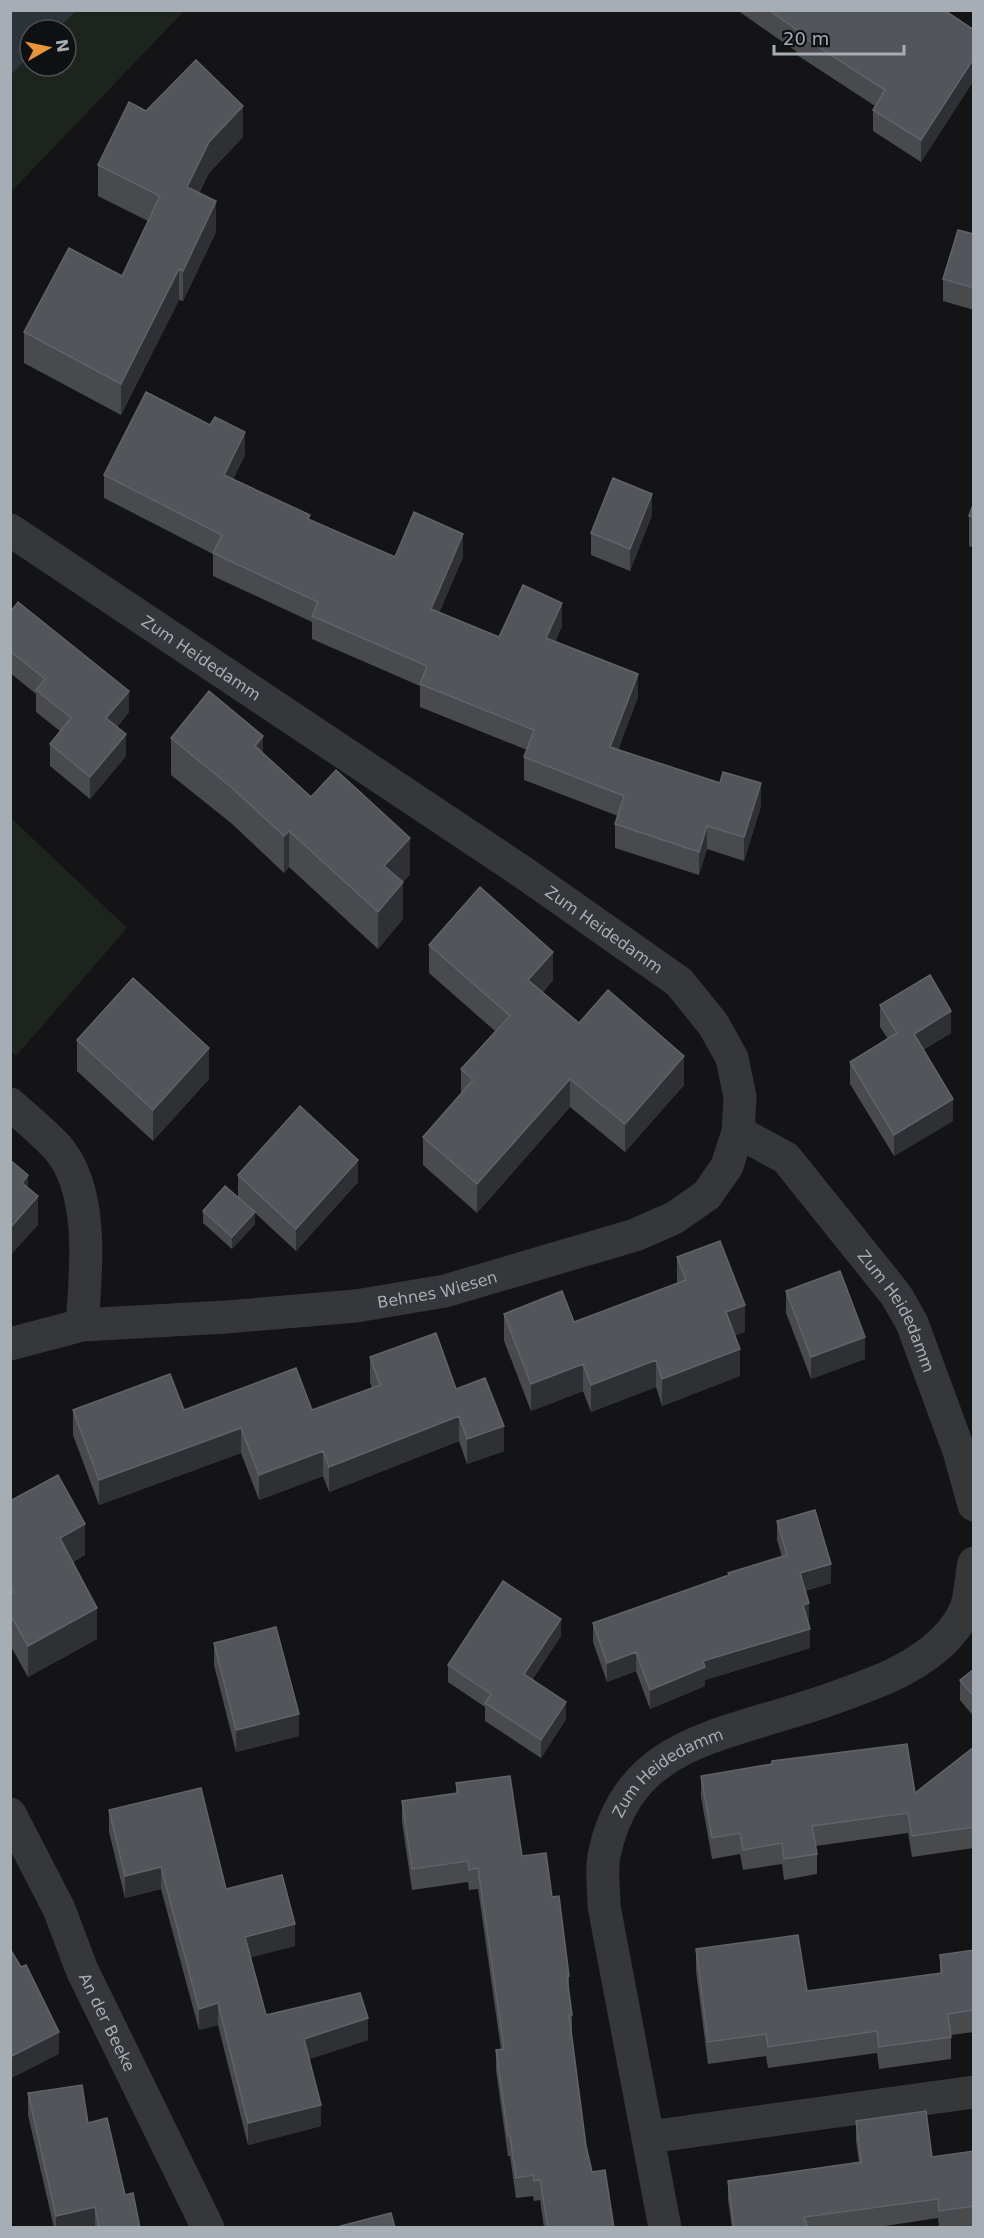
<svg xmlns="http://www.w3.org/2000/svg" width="984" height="2238" viewBox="0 0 984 2238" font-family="'DejaVu Sans',sans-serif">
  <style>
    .green { fill: #1d241d; fill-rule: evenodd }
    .water { fill: #2b3539 }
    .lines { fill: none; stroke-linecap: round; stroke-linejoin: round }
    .minor { stroke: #35373b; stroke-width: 33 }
    .wall { fill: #484a4e }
    .shaded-wall { fill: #2f3033 }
    .building { fill: #525559; stroke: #606367; stroke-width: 1.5 }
    .labels { text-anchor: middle; stroke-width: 6; stroke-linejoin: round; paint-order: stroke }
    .street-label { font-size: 16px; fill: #a7adb5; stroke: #0f1011 }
  </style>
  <rect width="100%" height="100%" fill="#141416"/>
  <!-- green -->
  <path class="green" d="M 11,11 L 184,11 L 11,192 ZM 30,30 L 66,30 L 66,66 L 30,66 Z
    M 11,818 L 127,928 L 16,1056 L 10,1050 Z"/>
  <!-- water -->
  <path class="water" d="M 11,10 L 76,10 L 76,11 L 56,30 L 30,30 L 30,55 L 11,75 Z"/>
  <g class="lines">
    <!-- minor -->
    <g class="minor">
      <path id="s1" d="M 10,530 L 524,873 L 679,982 L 713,1024 L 732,1058 L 740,1097 L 738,1132 L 786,1158 L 896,1295 L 912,1323 L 959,1451 L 974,1505"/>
      <path d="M 10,1104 C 26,1118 43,1132 57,1147 C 95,1190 86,1273 82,1325"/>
      <path id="s2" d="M 10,1344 L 82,1325 L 226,1317 L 356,1306 L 445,1291 L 635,1235 L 674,1218 L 707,1195 L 727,1166 L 738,1132"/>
      <path id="s3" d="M 10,1814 L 59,1909 L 82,1970 L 208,2228"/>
      <path d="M 649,2137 L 974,2092"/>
      <path id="s4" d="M 665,2228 L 604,1906 C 604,1890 601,1872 604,1856 C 624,1755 698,1740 784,1714 C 819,1704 852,1692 886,1678 C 917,1664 953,1641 966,1608 C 971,1594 971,1577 974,1563"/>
    </g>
  </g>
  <!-- wall -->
  <path class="wall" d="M 737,10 L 944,10 L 974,30 L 974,80 L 921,162 L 873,131 L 873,110 L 875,106 L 797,55 L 797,52 Z
    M 146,111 L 243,137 L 209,173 L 199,193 L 216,232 L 183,301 L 179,300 L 121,415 L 24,363 L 24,332 L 122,276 L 148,221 L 98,196 L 98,165 Z
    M 974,234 L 974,310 L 943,301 L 943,279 Z
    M 210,425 L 245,455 L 233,479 L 310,520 L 395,557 L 463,557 L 439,613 L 499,637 L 562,626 L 555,642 L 638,697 L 618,750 L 761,806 L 744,861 L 707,849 L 699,875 L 615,848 L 615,824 L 618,816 L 524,780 L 524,757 L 527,750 L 420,707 L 420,686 L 312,639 L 312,622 L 213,576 L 213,554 L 104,498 L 104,475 Z
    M 974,502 L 974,548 L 969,546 L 969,516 Z
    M 652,515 L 630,571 L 591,555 L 591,533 Z
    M 10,607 L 129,712 L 117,727 L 126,756 L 90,799 L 50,766 L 50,744 L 60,731 L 36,712 L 36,694 L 10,673 Z
    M 171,738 L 263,753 L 311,797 L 410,874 L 403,882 L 403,919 L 378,949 L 289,867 L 284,873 L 231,823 L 171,775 Z
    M 429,945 L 553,980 L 543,992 L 579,1023 L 684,1085 L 625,1152 L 570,1107 L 477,1213 L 423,1165 L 423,1137 L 461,1094 L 461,1069 L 495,1031 L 429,973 Z
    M 880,1005 L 951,1033 L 923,1050 L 953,1121 L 894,1156 L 850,1084 L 850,1062 L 888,1039 L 880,1027 Z
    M 77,1040 L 209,1079 L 153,1141 L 77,1071 Z
    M 238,1175 L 358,1182 L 296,1251 L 238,1197 Z
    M 203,1211 L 255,1224 L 232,1249 L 203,1223 Z
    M 677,1257 L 745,1332 L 735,1335 L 740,1376 L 662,1406 L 656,1387 L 591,1412 L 583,1391 L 531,1411 L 504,1341 L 504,1314 L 574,1322 L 677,1283 Z
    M 786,1291 L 865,1359 L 811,1379 L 786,1313 Z
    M 370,1357 L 456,1389 L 504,1451 L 467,1464 L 459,1441 L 329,1492 L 323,1476 L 259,1500 L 241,1453 L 99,1505 L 73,1435 L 73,1410 L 312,1410 L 372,1388 L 370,1382 Z
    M 10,1501 L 85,1555 L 73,1562 L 97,1639 L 28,1677 L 10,1645 Z
    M 777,1521 L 831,1583 L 805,1591 L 809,1622 L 810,1648 L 705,1680 L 705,1686 L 650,1709 L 636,1671 L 607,1682 L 593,1642 L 593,1623 L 728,1575 L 728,1573 L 782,1557 L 777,1540 Z
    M 561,1636 L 532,1680 L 566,1719 L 541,1758 L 485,1721 L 485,1707 L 448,1682 L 448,1665 Z
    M 214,1643 L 299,1736 L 236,1752 L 214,1665 Z
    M 974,1669 L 974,1717 L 960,1700 L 960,1680 Z
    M 974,1747 L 974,1848 L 912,1857 L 908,1833 L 816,1846 L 817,1854 L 817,1874 L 784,1880 L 782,1864 L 743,1870 L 740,1854 L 712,1859 L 701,1797 L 701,1776 L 915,1793 Z
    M 456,1783 L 522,1856 L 552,1897 L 569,1976 L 569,1997 L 572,2015 L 572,2036 L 586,2146 L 592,2172 L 614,2228 L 544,2228 L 540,2200 L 534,2201 L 533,2196 L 516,2198 L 510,2156 L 508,2156 L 496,2070 L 496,2050 L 501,2049 L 478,1889 L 469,1890 L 468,1882 L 412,1890 L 402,1822 L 402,1801 L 456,1793 Z
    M 109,1810 L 226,1889 L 295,1946 L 250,1957 L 266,2015 L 368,2040 L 309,2059 L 321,2126 L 248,2145 L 218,2025 L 199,2030 L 161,1889 L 125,1898 L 109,1832 Z
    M 696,1949 L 807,1991 L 940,1974 L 940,1955 L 974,1950 L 974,2032 L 951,2035 L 951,2059 L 879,2069 L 877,2053 L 768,2068 L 766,2056 L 708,2064 L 696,1971 Z
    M 28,2093 L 88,2123 L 125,2195 L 140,2228 L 54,2228 L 28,2115 Z
    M 856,2121 L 932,2157 L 974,2151 L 974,2226 L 963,2228 L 939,2228 L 938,2218 L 872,2228 L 732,2228 L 728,2200 L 728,2181 L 859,2162 L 856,2141 Z"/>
  <!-- shaded-wall -->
  <path class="shaded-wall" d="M 974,58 L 974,80 L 921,162 L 921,140 Z
    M 243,106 L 243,137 L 209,173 L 187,218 L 187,187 L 209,142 Z
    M 216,201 L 216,232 L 183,301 L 183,271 Z
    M 179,269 L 179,300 L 121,415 L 121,384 Z
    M 245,432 L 245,455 L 224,498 L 224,475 Z
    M 652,494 L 652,515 L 630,571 L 630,549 Z
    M 463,534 L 463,557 L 431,632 L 431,609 Z
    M 562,603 L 562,626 L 546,661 L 546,638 Z
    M 638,674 L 638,697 L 610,770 L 610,747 Z
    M 129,691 L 129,712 L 106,740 L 106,718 Z
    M 126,734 L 126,756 L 90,799 L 90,777 Z
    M 263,736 L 263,772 L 255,746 Z
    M 761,783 L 761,806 L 744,861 L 744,837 Z
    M 707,826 L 707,849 L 699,875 L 699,852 Z
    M 289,831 L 289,867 L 284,873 L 284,836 Z
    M 410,838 L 410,874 L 403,882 L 403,919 L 378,949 L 378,912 L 384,866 Z
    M 553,952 L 553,980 L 528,1008 L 528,980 Z
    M 951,1011 L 951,1033 L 914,1055 L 914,1034 Z
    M 209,1048 L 209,1079 L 153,1141 L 153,1110 Z
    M 684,1056 L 684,1085 L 625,1152 L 625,1124 Z
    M 570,1079 L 570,1107 L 477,1213 L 477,1184 Z
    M 953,1099 L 953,1121 L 894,1156 L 894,1135 Z
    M 358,1160 L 358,1182 L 296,1251 L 296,1229 Z
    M 28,1175 L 28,1204 L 22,1183 Z
    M 38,1196 L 38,1225 L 10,1256 L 10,1228 Z
    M 255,1212 L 255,1224 L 232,1249 L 232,1237 Z
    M 745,1305 L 745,1332 L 726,1339 L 726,1312 Z
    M 865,1337 L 865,1359 L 811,1379 L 811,1357 Z
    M 740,1349 L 740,1376 L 662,1406 L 662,1379 Z
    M 656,1360 L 656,1387 L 591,1412 L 591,1385 Z
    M 583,1364 L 583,1391 L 531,1411 L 531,1384 Z
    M 459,1416 L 459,1441 L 329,1492 L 329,1467 Z
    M 504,1426 L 504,1451 L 467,1464 L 467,1439 Z
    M 241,1428 L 241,1453 L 99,1505 L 99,1480 Z
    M 323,1451 L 323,1476 L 259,1500 L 259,1475 Z
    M 85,1524 L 85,1555 L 60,1568 L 60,1538 Z
    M 831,1564 L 831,1583 L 800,1592 L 800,1573 Z
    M 809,1603 L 809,1622 L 803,1624 L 803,1605 Z
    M 97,1608 L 97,1639 L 28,1677 L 28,1646 Z
    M 561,1619 L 561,1636 L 524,1691 L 524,1674 Z
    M 810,1629 L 810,1648 L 705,1680 L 705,1686 L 650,1709 L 650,1690 L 703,1661 Z
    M 636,1652 L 636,1671 L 607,1682 L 607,1663 Z
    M 566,1702 L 566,1719 L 541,1758 L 541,1740 Z
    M 299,1714 L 299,1736 L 236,1752 L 236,1730 Z
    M 161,1867 L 161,1889 L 125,1898 L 125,1876 Z
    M 295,1924 L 295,1946 L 245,1959 L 245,1937 Z
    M 218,2003 L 218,2025 L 199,2030 L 199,2009 Z
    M 368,2018 L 368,2040 L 304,2061 L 304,2039 Z
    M 59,2032 L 59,2054 L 10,2079 L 10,2057 Z
    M 321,2105 L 321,2126 L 248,2145 L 248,2123 Z
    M 95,2207 L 95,2228 L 56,2228 L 56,2216 Z"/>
  <!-- building -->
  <path class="building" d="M 769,10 L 944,10 L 974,30 L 974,58 L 921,140 L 873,110 L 885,90 L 797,33 L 798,31 Z
    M 196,60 L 243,106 L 209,142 L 187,187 L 216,201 L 183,271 L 179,269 L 121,384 L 24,332 L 69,248 L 122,276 L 160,196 L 98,165 L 129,102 L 146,111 Z
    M 958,230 L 974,234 L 974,288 L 943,279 Z
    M 146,392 L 210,425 L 215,417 L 245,432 L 224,475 L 310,515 L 308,519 L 395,557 L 414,512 L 463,534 L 431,609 L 499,637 L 523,585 L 562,603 L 546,638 L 638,674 L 610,747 L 720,783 L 723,772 L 761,783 L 744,837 L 707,826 L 699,852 L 615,824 L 624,796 L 524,757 L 534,730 L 420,684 L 427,666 L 312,616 L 318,602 L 213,553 L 222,535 L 104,475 Z
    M 613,478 L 652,494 L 630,549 L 591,533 Z
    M 974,502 L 974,517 L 969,516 Z
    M 18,602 L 129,691 L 106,718 L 126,734 L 90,777 L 50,744 L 71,718 L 36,690 L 45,679 L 10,651 L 10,607 L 13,609 Z
    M 209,691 L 263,736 L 255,746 L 311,797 L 336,770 L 410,838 L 384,866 L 403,882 L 378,912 L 289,831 L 284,836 L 231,787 L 171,738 Z
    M 480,887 L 553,952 L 528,980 L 579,1023 L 608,990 L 684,1056 L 625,1124 L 570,1079 L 477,1184 L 423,1137 L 473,1080 L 461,1069 L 510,1016 L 429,945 Z
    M 930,975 L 951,1011 L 914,1034 L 953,1099 L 894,1135 L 850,1062 L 897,1033 L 880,1005 Z
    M 133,978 L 209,1048 L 153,1110 L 77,1040 Z
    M 300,1106 L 358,1160 L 296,1229 L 238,1175 Z
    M 10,1160 L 28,1175 L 22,1183 L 38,1196 L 10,1228 Z
    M 225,1186 L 255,1212 L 232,1237 L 203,1211 Z
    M 720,1241 L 745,1305 L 726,1312 L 740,1349 L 662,1379 L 656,1360 L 591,1385 L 583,1364 L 531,1384 L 504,1314 L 562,1291 L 574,1322 L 686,1280 L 677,1257 Z
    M 840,1271 L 865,1337 L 811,1357 L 786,1291 Z
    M 436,1333 L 456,1389 L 485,1378 L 504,1426 L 467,1439 L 459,1416 L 329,1467 L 323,1451 L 259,1475 L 241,1428 L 99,1480 L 73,1410 L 170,1374 L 184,1410 L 296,1368 L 312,1410 L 380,1385 L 370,1357 Z
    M 58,1475 L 85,1524 L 60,1538 L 97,1608 L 28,1646 L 10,1614 L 10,1594 L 14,1592 L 10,1585 L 10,1501 Z
    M 815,1510 L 831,1564 L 800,1573 L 809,1603 L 803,1605 L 810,1629 L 703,1661 L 705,1667 L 650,1690 L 636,1652 L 607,1663 L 593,1623 L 729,1575 L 728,1573 L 787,1555 L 777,1521 Z
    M 503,1581 L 561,1619 L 524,1674 L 566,1702 L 541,1740 L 485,1703 L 491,1694 L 448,1665 Z
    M 276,1627 L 299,1714 L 236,1730 L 214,1643 Z
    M 974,1669 L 974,1697 L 960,1680 Z
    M 907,1744 L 915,1793 L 974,1747 L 974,1827 L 912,1836 L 908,1813 L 812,1826 L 817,1854 L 784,1859 L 782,1843 L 743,1850 L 740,1833 L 712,1838 L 701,1776 L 772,1764 L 772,1761 Z
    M 510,1776 L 522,1856 L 546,1853 L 552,1897 L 559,1896 L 569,1976 L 567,1977 L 572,2015 L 569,2015 L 586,2146 L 592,2172 L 605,2170 L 614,2228 L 548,2228 L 540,2180 L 534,2181 L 533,2175 L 516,2178 L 510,2136 L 508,2136 L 496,2050 L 504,2049 L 478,1868 L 469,1870 L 468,1861 L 412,1869 L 402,1801 L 458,1793 L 456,1783 Z
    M 201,1788 L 226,1889 L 282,1875 L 295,1924 L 245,1937 L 266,2015 L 360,1993 L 368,2018 L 304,2039 L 321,2105 L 248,2123 L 218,2003 L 199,2009 L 161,1867 L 125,1876 L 109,1810 Z
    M 798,1935 L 807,1991 L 942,1973 L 940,1955 L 974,1950 L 974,2010 L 948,2014 L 951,2037 L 879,2047 L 877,2031 L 768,2047 L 766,2034 L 708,2042 L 696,1949 Z
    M 10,1949 L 21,1967 L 26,1965 L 59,2032 L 10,2057 Z
    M 82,2085 L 88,2123 L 107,2118 L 125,2195 L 133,2193 L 140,2228 L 99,2228 L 95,2207 L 56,2216 L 28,2093 Z
    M 926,2111 L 932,2157 L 974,2151 L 974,2206 L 939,2211 L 938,2199 L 804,2217 L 808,2228 L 734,2228 L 728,2181 L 861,2162 L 856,2121 Z
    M 391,2213 L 395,2228 L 333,2228 Z"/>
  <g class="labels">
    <!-- street labels -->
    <g class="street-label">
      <text dy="6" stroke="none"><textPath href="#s1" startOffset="230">Zum Heidedamm</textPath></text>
      <text dy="6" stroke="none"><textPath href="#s1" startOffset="716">Zum Heidedamm</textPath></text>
      <text dy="6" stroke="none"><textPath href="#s2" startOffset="432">Behnes Wiesen</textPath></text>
      <text dy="6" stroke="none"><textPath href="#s1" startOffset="1220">Zum Heidedamm</textPath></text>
      <text dy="6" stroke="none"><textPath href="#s4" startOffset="489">Zum Heidedamm</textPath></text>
      <text dy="6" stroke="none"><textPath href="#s3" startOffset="230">An der Beeke</textPath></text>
    </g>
  </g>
  <!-- border -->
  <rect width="984" height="2238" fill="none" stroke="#a7adb5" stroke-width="24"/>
  <!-- north arrow -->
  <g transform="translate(48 48) rotate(81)"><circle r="28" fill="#0f1011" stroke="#4c4f53" stroke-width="1.5"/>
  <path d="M0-4.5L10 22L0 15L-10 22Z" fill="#e7943b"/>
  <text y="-9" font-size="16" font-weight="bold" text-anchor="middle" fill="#a7adb5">N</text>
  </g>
  <!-- scale -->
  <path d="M774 45v9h130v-9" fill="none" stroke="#a7adb5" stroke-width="3"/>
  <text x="783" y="45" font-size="18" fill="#a7adb5" stroke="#0f1011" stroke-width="4.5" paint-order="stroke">20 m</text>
</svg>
